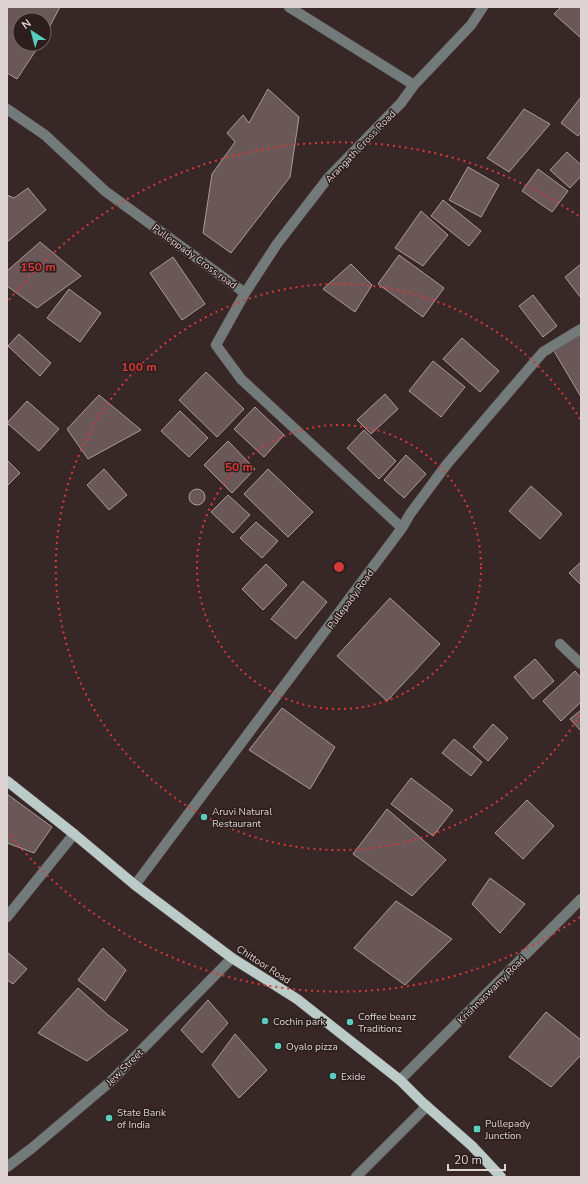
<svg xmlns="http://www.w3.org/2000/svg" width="588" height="1184" viewBox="0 0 588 1184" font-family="'Nunito Sans',sans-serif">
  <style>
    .building { fill: #695857; stroke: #ac9998 }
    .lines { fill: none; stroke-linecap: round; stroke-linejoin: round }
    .minor-casing { stroke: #524342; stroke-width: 11 }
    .major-casing { stroke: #524342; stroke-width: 11 }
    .minor { stroke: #737b7a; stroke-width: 10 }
    .major { stroke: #bacbc8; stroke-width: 10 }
    .ring { fill: none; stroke: #d73939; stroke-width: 2; stroke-dasharray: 2 4 }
    .poi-dot { fill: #59cebe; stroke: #2c1e1d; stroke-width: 1.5 }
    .labels { text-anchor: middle; stroke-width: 3; stroke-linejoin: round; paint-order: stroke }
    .street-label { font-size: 10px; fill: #ddd3d2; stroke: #2c1e1d }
    .poi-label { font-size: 10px; fill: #ddd3d2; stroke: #2c1e1d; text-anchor: start }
    .centre { fill: #d73939; stroke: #2c1e1d; stroke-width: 2 }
    .ring-label { font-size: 12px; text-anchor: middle; font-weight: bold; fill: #d73939; stroke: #2c1e1d; stroke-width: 3; stroke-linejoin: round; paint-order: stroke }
  </style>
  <rect width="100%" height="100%" fill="#372827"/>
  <!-- building -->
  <path class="building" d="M 7,7 L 60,7 L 44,37 L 44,20 L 20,20 L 20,44 L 40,44 L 17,79 L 7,73 Z
    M 561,7 L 581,7 L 581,38 L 554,14 Z
    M 268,89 L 299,117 L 290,177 L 231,253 L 203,233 L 212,174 L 235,142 L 227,133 L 243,115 L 249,123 Z
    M 581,97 L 581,132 L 578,136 L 561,123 Z
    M 524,109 L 550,124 L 509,172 L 487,158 Z
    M 567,152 L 581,165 L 581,176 L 570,188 L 550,170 Z
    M 468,167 L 499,185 L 481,217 L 449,200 Z
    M 538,169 L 568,191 L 552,212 L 522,191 Z
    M 28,188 L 46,210 L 7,242 L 7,195 L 14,198 Z
    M 443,200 L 481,231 L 469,246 L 431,216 Z
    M 421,211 L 448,235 L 423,266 L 395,248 Z
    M 40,242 L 81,276 L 37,308 L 7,286 L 7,271 Z
    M 399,255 L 444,288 L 423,317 L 378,284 Z
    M 173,257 L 205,304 L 182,320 L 150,273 Z
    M 351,264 L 372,285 L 355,312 L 323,289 Z
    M 581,264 L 581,298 L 565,277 Z
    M 69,289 L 101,313 L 80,342 L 47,318 Z
    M 533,295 L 557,326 L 543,337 L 519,306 Z
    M 19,334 L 51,363 L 40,376 L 8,346 Z
    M 581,335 L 581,397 L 554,351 Z
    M 462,338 L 499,371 L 480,392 L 443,359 Z
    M 433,361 L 465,387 L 441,417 L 409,391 Z
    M 206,372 L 244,409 L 217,437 L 179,400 Z
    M 385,394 L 398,409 L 371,434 L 357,420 Z
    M 99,395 L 141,430 L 88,459 L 67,429 Z
    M 27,401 L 59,429 L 39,451 L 7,423 Z
    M 255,407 L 284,435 L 264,457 L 234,429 Z
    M 180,411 L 208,438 L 189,457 L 161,431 Z
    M 364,430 L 396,461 L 379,479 L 347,448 Z
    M 228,441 L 255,469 L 232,493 L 204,465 Z
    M 406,455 L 426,474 L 404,498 L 384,480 Z
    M 7,460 L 20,473 L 7,486 Z
    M 104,469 L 127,495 L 109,510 L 87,485 Z
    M 268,469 L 313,512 L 288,537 L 244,494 Z
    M 531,486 L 562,514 L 540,539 L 509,511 Z
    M189 497a8 8 0 1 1 16 0a8 8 0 1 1-16 0Z
    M 228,495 L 250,515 L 233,533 L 211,512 Z
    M 256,522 L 278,541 L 262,558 L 240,538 Z
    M 581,562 L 581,585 L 569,573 Z
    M 266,564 L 287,585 L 263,610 L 242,589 Z
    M 303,581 L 327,602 L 296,639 L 271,619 Z
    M 390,598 L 440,644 L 387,701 L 337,656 Z
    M 535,659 L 554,681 L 533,699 L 514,677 Z
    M 575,671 L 581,678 L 581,702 L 561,721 L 543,701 Z
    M 282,708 L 335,747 L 310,789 L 249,750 Z
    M 581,710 L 581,731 L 570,719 Z
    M 493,724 L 508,738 L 488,761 L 473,747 Z
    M 454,739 L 482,762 L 471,776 L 442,753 Z
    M 411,778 L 453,810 L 433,836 L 391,804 Z
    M 7,794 L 52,827 L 34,853 L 7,843 Z
    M 527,800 L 554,826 L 523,859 L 495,833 Z
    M 387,809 L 446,860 L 412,896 L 353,854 Z
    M 490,878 L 525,904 L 500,933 L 472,904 Z
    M 396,901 L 452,939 L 405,985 L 354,948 Z
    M 103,948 L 126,970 L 105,1001 L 78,980 Z
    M 7,952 L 27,969 L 13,984 L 7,980 Z
    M 78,988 L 108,1015 L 128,1030 L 87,1061 L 38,1033 Z
    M 208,1000 L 228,1023 L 202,1053 L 181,1030 Z
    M 546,1012 L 581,1040 L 581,1055 L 551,1087 L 509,1057 Z
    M 235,1034 L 267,1070 L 239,1098 L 212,1065 Z"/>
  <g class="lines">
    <!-- minor casing -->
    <g class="minor-casing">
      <path id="minor" d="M 289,7 L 414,85
        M 7,109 L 45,135 L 105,191 L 245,293 L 216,345 L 241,379 L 402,528
        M 245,293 L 277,244 L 328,178 L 401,103 L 414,85 L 471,25 L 483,7
        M 560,644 L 581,664
        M 135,885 L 402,528 L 410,514 L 447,464 L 543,352 L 581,329
        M 7,917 L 74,834
        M 400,1080 L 581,899
        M 7,1167 L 32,1148 L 110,1082 L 232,958
        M 356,1177 L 427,1106"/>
    </g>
    <!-- major casing -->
    <g class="major-casing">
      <path id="major" d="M 7,781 L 74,834 L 135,885 L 232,958 L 297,999 L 400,1080 L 422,1102 L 472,1146 L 501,1177"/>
    </g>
    <!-- minor -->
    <use href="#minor" class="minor"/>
    <!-- major -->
    <use href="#major" class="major"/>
  </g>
  <!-- distance rings -->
  <g class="ring">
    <circle cx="339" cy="567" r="142"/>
    <path d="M580 715A283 283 0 1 1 580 419"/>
    <path d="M580 917A425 425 0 0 1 9 834M9 300A425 425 0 0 1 580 217"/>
  </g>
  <!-- markers -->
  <g class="poi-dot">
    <circle cx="204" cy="817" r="4"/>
    <circle cx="265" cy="1021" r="4"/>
    <circle cx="350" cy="1022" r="4"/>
    <circle cx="278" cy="1046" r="4"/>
    <circle cx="333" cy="1076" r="4"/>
    <circle cx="109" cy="1118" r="4"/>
    <rect x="473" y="1125" width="8" height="8" rx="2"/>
  </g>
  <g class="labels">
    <!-- street labels -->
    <g class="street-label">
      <text transform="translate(360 146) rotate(-46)" y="4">Arangath Cross Road</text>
      <text transform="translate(195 256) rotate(36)" y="4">Pulleppady Cross road</text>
      <text transform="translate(350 599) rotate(-54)" y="4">Pullepady Road</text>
      <text transform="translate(264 964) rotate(33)" y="4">Chittoor Road</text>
      <text transform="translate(491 989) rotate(-45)" y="4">Krishnaswamy Road</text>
      <text transform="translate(124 1067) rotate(-45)" y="4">Jew Street</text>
    </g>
    <!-- poi labels -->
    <g class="poi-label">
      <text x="212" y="815">Aruvi Natural<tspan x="212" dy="12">Restaurant</tspan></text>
      <text x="358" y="1020">Coffee beanz<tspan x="358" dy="12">Traditionz</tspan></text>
      <text x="273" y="1025">Cochin park</text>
      <text x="286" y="1050">Oyalo pizza</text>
      <text x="341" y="1080">Exide</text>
      <text x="117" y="1116">State Bank<tspan x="117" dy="12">of India</tspan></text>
      <text x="485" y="1127">Pullepady<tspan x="485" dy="12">Junction</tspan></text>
    </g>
  </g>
  <circle cx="339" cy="567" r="6" class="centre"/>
  <g class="ring-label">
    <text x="38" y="271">150 m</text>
    <text x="139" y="371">100 m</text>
    <text x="239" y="471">50 m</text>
  </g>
  <!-- border -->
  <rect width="588" height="1184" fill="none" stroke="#ddd3d2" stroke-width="16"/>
  <!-- north arrow -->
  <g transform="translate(32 32) rotate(324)"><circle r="19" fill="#2c1e1d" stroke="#736665"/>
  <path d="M0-3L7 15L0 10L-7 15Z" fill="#59cebe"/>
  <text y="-6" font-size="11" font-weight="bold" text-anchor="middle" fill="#ddd3d2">N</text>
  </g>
  <!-- scale -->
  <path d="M448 1164v6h57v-6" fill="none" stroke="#ddd3d2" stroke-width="2"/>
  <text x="454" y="1164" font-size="12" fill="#ddd3d2" stroke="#2c1e1d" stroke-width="3" paint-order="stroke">20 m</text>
</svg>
